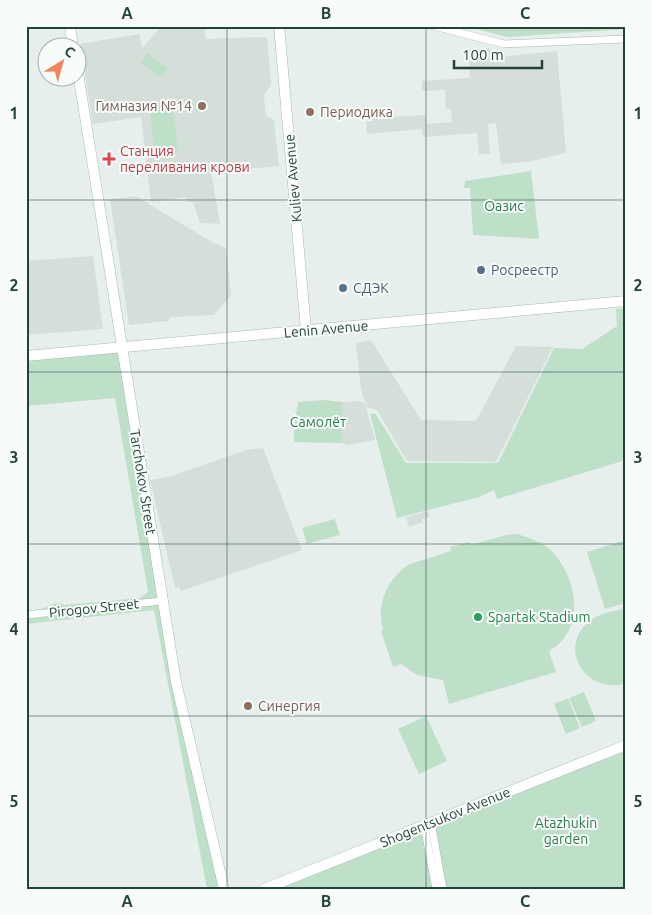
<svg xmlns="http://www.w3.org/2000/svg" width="652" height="915" viewBox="0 0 652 915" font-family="Ubuntu,sans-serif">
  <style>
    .built { fill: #d4dfda }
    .green { fill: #bfe0c8 }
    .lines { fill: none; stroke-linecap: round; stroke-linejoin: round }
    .street-casing { stroke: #a8b8b2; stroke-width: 8 }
    .secondary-casing { stroke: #a4bbb3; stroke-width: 11 }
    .street { stroke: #fff; stroke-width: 7 }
    .secondary { stroke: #fff; stroke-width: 10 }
    .grid { fill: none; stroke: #24423a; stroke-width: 1; stroke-opacity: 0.55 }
    .education-dot { fill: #8d6e63; stroke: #f7fbf9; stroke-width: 2 }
    .health-dot { fill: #e0444e; stroke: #f7fbf9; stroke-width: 2 }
    .service-dot { fill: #5c6f8a; stroke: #f7fbf9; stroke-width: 2 }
    .leisure-dot { fill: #2e9e5b; stroke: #f7fbf9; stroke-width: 2 }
    .labels { text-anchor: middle; stroke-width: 4; stroke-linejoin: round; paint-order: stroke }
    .education-label { font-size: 14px; fill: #785e54; stroke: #f7fbf9; text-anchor: start }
    .health-label { font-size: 14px; fill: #be3a42; stroke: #f7fbf9; text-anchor: start }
    .street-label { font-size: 14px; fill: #24423a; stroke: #f7fbf9 }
    .park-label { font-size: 14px; fill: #2d7a4b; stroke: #f7fbf9 }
    .service-label { font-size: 14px; fill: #4e5e75; stroke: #f7fbf9; text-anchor: start }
    .leisure-label { font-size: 14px; fill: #27864d; stroke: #f7fbf9; text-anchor: start }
    .neatline { fill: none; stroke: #24423a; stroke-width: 2 }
    .grid-label { font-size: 16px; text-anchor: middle; font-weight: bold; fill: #24423a }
  </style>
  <rect width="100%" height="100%" fill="#e6efeb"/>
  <!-- built -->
  <path class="built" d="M 162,26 L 204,26 L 206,39 L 267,37 L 271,84 L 264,96 L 266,116 L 274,120 L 279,166 L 211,172 L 220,224 L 200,223 L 193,202 L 188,202 L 186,197 L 151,202 L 141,117 L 93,124 L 80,44 L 139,34 L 142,48 Z
    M 490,48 L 492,58 L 557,51 L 566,153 L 527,162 L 501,164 L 496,123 L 488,124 L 490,154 L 479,154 L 477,133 L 423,137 L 422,129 L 367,134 L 366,118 L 426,115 L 427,124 L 452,122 L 451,109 L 446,109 L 445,90 L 422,91 L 422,81 L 470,78 L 468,50 Z
    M 136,196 L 210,241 L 226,248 L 231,296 L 214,315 L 171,317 L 168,321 L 129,325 L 110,199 Z
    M 93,256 L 103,329 L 26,335 L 26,261 Z
    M 371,340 L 421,420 L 476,421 L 516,346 L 553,347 L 496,462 L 407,461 L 377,410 L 366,407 L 375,440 L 348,445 L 342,443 L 342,402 L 361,401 L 366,405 L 361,389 L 356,343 Z
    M 263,448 L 302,550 L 181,591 L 179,587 L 175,588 L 150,480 L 172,476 L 246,450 Z
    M 428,511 L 430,517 L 422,519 L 423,522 L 409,527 L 406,517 Z"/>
  <!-- green -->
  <path class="green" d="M 465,26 L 626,26 L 626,29 L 507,37 Z
    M 148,53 L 168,69 L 160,78 L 141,62 Z
    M 172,104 L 178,150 L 155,152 L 149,106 Z
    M 531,171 L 539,239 L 473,235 L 470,188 L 464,188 L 465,181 Z
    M 626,308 L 626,460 L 497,499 L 494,490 L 479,497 L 397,518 L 370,414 L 375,413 L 406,463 L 498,463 L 554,348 L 582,349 L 617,326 L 616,309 Z
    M 122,347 L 162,601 L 224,889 L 207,889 L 154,610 L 26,624 L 26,611 C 32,610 39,610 44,608 C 53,605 54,601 64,605 L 140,598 L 148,592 L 115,398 L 26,406 L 26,356 Z
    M 324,400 L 342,402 L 342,443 L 294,442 C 294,427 296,415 298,402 Z
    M 335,519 L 340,535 L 307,544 L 302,528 Z
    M 517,534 C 532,539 546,543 556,556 C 579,585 584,631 549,651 L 556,672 L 449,704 L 443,680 L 417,675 L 401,664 L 393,667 L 381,631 L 383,630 C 376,605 387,578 410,564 L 451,551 L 450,547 L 469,542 L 471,545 L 506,535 Z
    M 626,540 L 626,603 L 605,609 L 587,552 Z
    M 626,608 L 626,683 C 586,696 556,647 590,621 C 599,613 614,611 626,608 Z
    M 584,692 L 596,721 L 582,727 L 569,698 Z
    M 568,698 L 580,728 L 566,734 L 554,704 Z
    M 426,716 L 447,761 L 419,774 L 398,729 Z
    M 626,745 L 626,889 L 264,889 Z"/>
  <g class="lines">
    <!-- street casing -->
    <g class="street-casing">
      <path id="street" d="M 434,26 L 504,44 L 626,39
        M 26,615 L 162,601
        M 431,822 L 443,889
        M 424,825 L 436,889"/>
    </g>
    <!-- secondary casing -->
    <g class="secondary-casing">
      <path id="secondary" d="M 70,26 L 73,48
        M 279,26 L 306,330
        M 78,73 L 176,682 L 224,889
        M 26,356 L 626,301
        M 264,889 L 626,745"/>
    </g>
    <!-- street -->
    <use href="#street" class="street"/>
    <!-- secondary -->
    <use href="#secondary" class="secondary"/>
  </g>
  <!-- grid -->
  <path class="grid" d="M 227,26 L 227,889M 426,26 L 426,889M 26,200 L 626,200M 26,372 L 626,372M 26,544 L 626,544M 26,716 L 626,716"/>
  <!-- markers -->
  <g class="education-dot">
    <circle cx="202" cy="106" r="5"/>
    <circle cx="310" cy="112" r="5"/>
    <circle cx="248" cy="706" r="5"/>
  </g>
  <path class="health-dot" d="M106.5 151.5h5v5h5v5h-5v5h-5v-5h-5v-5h5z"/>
  <g class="service-dot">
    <circle cx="481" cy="270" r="5"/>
    <circle cx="343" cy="288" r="5"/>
  </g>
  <circle class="leisure-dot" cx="478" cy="617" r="5"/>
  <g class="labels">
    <!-- education labels -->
    <g class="education-label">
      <text x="192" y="111" text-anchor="end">Гимназия №14</text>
      <text x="320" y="117">Периодика</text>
      <text x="258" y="711">Синергия</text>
    </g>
    <!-- health labels -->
    <g class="health-label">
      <text x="120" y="156">Станция<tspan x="120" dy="16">переливания крови</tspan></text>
    </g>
    <!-- street labels -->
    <g class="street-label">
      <text transform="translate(293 178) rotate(-95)" y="5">Kuliev Avenue</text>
      <text transform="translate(326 329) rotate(-5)" y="5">Lenin Avenue</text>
      <text transform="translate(143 482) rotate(81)" y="5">Tarchokov Street</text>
      <text transform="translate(94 608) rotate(-6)" y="5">Pirogov Street</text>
      <text transform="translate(445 817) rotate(-22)" y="5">Shogentsukov Avenue</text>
    </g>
    <!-- park labels -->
    <g class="park-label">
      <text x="504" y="211">Оазис</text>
      <text x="318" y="427">Самолёт</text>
      <text x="566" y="828">Atazhukin<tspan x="566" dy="16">garden</tspan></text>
    </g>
    <!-- service labels -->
    <g class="service-label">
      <text x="491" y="275">Росреестр</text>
      <text x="353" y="293">СДЭК</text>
    </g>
    <!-- leisure labels -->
    <g class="leisure-label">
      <text x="488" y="622">Spartak Stadium</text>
    </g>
  </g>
  <!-- border -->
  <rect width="652" height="915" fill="none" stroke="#f7fbf9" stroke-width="55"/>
  <!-- north arrow -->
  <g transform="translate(62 62) rotate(37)"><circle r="24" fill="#f7fbf9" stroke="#a3b1ad"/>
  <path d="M0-4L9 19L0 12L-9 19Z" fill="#f4845f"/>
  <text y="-8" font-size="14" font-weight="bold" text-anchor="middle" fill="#24423a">С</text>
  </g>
  <!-- scale -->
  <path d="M454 60v8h88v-8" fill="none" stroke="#24423a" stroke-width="2.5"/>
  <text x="462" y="60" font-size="15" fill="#24423a" stroke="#f7fbf9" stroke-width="4" paint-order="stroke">100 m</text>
  <rect x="28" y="28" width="596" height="860" class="neatline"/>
  <g class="grid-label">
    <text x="127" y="19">A</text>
    <text x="326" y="19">B</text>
    <text x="525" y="19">C</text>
    <text x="14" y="119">1</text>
    <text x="638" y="119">1</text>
    <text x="14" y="291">2</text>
    <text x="638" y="291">2</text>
    <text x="14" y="463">3</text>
    <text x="638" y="463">3</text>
    <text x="14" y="635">4</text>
    <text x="638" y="635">4</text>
    <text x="14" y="807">5</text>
    <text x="638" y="807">5</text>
    <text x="127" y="907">A</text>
    <text x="326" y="907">B</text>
    <text x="525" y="907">C</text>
  </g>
</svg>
